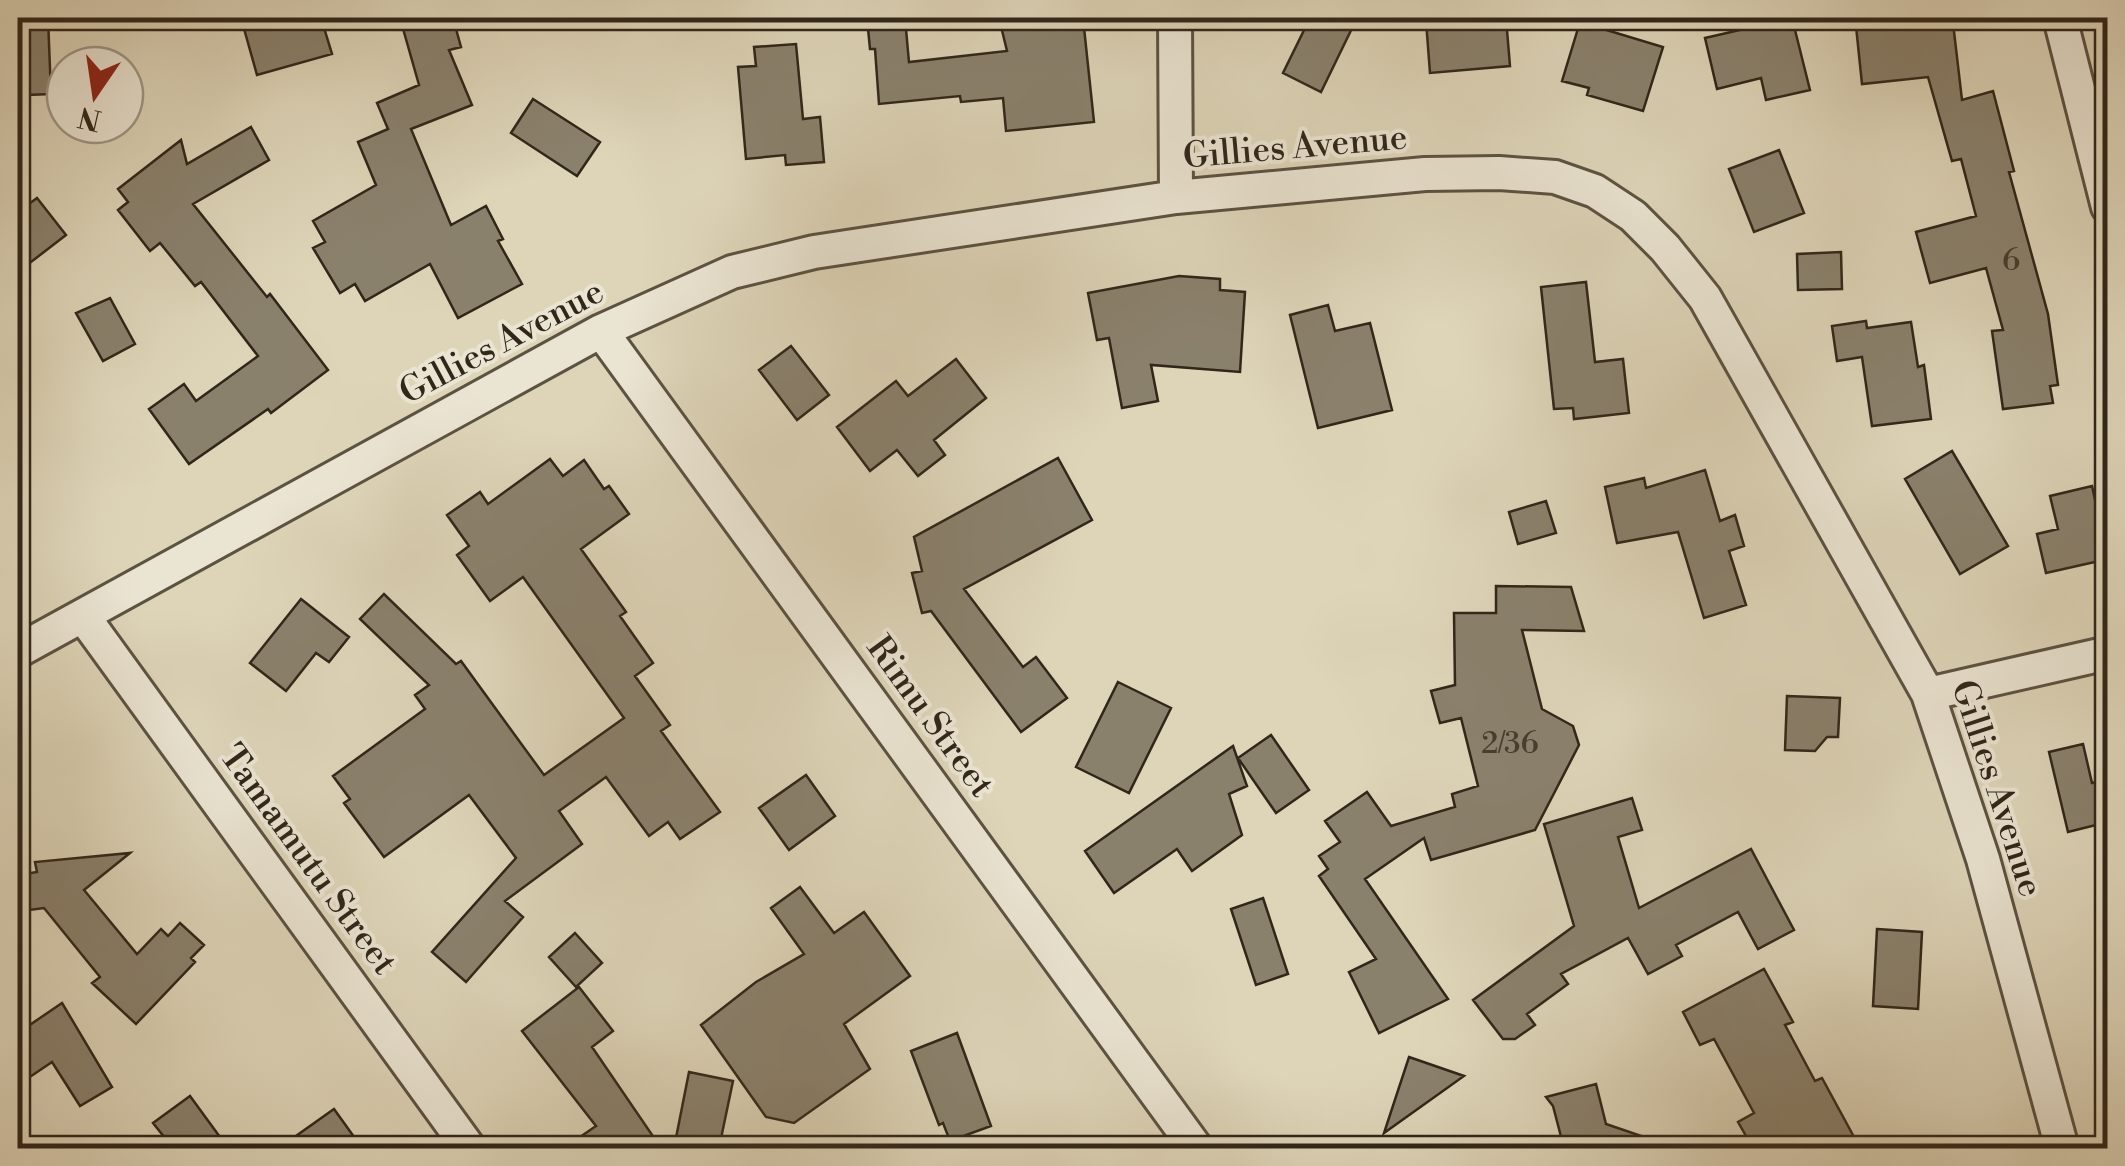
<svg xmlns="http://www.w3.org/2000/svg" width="2125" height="1166" viewBox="0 0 2125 1166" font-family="'Libre Bodoni',serif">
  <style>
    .building { fill: #8a816d; stroke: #30261a; stroke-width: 2.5 }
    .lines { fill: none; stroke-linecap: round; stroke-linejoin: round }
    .street-casing { stroke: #5c5242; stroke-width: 38 }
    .street { stroke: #eae4d2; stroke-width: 32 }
    .labels { text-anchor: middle; stroke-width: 8; stroke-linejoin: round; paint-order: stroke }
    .number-label { font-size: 30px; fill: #463d2f }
    .street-label { font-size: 35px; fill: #30261a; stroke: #eae4d2 }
  </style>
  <rect width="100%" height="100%" fill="#ded5b9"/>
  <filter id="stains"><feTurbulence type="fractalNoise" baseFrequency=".002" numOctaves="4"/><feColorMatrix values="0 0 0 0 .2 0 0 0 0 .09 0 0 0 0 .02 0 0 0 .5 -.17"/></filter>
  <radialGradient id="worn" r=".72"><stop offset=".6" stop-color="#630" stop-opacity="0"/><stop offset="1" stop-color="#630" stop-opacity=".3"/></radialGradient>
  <!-- building -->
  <path class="building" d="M 18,18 L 48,18 L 51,94 L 27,95 L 18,83 Z
    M 241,18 L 321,18 L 332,54 L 257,75 Z
    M 400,18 L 453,18 L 461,47 L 449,50 L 472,105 L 411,129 L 451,225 L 486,206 L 503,239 L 498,241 L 522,284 L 458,318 L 430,264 L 365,301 L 355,284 L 340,293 L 313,248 L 325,242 L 313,221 L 376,185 L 358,142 L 388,129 L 377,103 L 419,85 Z
    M 867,18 L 905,18 L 909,62 L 1007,51 L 999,18 L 1083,18 L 1094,122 L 1006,131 L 1003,98 L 961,102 L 960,96 L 879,104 L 875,49 L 870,49 Z
    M 1310,18 L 1357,18 L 1321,92 L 1283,73 Z
    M 1466,18 L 1506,18 L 1510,66 L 1430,73 L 1426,21 Z
    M 1792,18 L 1810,90 L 1766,100 L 1761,78 L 1717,89 L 1705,38 Z
    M 1918,20 L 1918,27 L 1953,23 L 1962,100 L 1993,91 L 2014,171 L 2009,172 L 2048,314 L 2058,385 L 2050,386 L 2053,403 L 2003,409 L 1992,331 L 2003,330 L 1986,268 L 1930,283 L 1916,232 L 1976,216 L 1961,159 L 1952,161 L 1928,77 L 1862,84 L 1856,26 Z
    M 1580,22 L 1663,47 L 1643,111 L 1587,95 L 1589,88 L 1562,81 Z
    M 796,44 L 803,119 L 820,117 L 824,162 L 786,165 L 785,155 L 746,159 L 738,67 L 756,66 L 754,47 Z
    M 533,99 L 600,142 L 577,176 L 511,133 Z
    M 251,127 L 269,160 L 193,204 L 267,297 L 270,294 L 328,370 L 271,413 L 268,409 L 189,464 L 149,409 L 184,384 L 196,401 L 258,356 L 201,282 L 195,286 L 160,243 L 150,251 L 118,210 L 128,202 L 118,189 L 181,140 L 187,164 Z
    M 1779,150 L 1804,213 L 1754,232 L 1729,169 Z
    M 37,198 L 66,235 L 18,272 L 18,212 Z
    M 1841,252 L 1842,289 L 1798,290 L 1797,254 Z
    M 1179,276 L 1220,279 L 1220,290 L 1245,292 L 1240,372 L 1151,365 L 1158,401 L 1122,408 L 1109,338 L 1097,340 L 1088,293 Z
    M 1586,282 L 1595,362 L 1623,359 L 1629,413 L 1574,419 L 1573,408 L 1554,409 L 1541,287 Z
    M 110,298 L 135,344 L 103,361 L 76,313 Z
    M 1328,305 L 1335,331 L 1370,323 L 1392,410 L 1318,428 L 1290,315 Z
    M 1866,321 L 1867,328 L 1911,322 L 1918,367 L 1924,365 L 1931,419 L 1872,426 L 1862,357 L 1837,361 L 1832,326 Z
    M 791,346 L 829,395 L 797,420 L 759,370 Z
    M 956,359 L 986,398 L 934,440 L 945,455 L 918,476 L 897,450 L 870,471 L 837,427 L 896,381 L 908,396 Z
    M 1952,451 L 2008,546 L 1960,574 L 1905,479 Z
    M 1058,458 L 1092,520 L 964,589 L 1023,667 L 1036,657 L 1067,698 L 1021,732 L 931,611 L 922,613 L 912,573 L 922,571 L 914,537 Z
    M 550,459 L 563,476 L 584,460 L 604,489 L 609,486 L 629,514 L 581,549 L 626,612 L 620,616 L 653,663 L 635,676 L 670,725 L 661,731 L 720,812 L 680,839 L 668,822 L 649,836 L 606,777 L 559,811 L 582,844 L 505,901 L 523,917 L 466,982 L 432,952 L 516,858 L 469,795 L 384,857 L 344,803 L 350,799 L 333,776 L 425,709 L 415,695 L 429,685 L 360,619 L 384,594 L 456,664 L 461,661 L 544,775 L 624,718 L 523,577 L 490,601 L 457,555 L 469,546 L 447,515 L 480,492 L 488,504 Z
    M 1705,470 L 1720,521 L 1735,515 L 1744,546 L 1729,551 L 1746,605 L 1704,618 L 1678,532 L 1617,543 L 1605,487 L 1644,478 L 1646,488 Z
    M 2092,486 L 2108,559 L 2046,573 L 2037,534 L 2058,529 L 2050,496 Z
    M 1546,501 L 1556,533 L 1518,544 L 1509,512 Z
    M 1496,586 L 1571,587 L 1584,631 L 1522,630 L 1542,709 L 1573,726 L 1579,745 L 1535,830 L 1431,860 L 1424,838 L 1365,879 L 1448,999 L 1379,1033 L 1349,972 L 1376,959 L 1319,876 L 1328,869 L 1319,856 L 1340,842 L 1325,821 L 1367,792 L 1391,826 L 1455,807 L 1452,794 L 1478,786 L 1461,718 L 1440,723 L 1431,691 L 1455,685 L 1454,613 L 1496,613 Z
    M 301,599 L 349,637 L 329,662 L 316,653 L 286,691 L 250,663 Z
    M 1118,682 L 1171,708 L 1129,793 L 1076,767 Z
    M 1787,696 L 1840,698 L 1838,737 L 1827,737 L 1815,751 L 1785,750 Z
    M 1271,735 L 1309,790 L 1276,813 L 1238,758 Z
    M 2083,744 L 2092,783 L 2108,779 L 2108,822 L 2068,832 L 2049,752 Z
    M 1233,746 L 1247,786 L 1229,794 L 1242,835 L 1192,871 L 1177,849 L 1114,893 L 1085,851 Z
    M 806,775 L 835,816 L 789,850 L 759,808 Z
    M 1632,798 L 1642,830 L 1618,837 L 1639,908 L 1751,849 L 1794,930 L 1758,949 L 1738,912 L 1676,945 L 1682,956 L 1648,974 L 1628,938 L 1561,974 L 1568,984 L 1527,1014 L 1535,1025 L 1515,1039 L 1503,1039 L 1473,1000 L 1574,926 L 1544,824 Z
    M 130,853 L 84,890 L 137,954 L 161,929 L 168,936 L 180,923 L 204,945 L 191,958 L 195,962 L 136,1024 L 92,983 L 100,977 L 44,908 L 21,911 L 18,891 L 18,875 L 37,872 L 35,862 Z
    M 800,887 L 834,933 L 864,912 L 910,976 L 844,1024 L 870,1069 L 794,1123 L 766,1117 L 701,1025 L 756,982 L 804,954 L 771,908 Z
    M 1263,898 L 1288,974 L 1256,985 L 1231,909 Z
    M 1877,929 L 1922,932 L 1918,1009 L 1873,1006 Z
    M 575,933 L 602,963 L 576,987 L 549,957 Z
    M 1764,969 L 1793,1022 L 1785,1025 L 1815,1081 L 1822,1078 L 1860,1148 L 1753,1148 L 1738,1122 L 1754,1113 L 1714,1039 L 1700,1045 L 1683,1012 Z
    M 579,987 L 613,1031 L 592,1047 L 661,1148 L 564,1148 L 596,1126 L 522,1031 Z
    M 62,1003 L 112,1087 L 80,1106 L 52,1062 L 18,1085 L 18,1033 Z
    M 957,1033 L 991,1126 L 950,1141 L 943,1123 L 939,1125 L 911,1051 Z
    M 1409,1057 L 1464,1076 L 1384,1133 Z
    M 689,1072 L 733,1081 L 719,1148 L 674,1148 Z
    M 1596,1084 L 1606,1124 L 1662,1143 L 1661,1148 L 1564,1148 L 1553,1106 L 1546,1097 Z
    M 190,1096 L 228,1148 L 173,1148 L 153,1123 Z
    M 334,1109 L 362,1148 L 279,1148 Z"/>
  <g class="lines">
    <!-- street casing -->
    <g class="street-casing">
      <path id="street" d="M 1175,18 L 1176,197
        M 2060,18 L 2108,207
        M 601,331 L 1196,1148
        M 83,616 L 469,1148
        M 18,651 L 601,331 L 732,272 L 814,252 L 1176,197 L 1425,174 L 1499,173 L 1555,177 L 1595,191 L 1633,216 L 1665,248 L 1705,298 L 1928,694 L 1983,859 L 2062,1148
        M 1928,694 L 2108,653"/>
    </g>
    <!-- street -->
    <use href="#street" class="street"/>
  </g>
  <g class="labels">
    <!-- number labels -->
    <g class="number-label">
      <text x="2011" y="270">6</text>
      <text x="1510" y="753">2/36</text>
    </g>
    <!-- street labels -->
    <g class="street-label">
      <text transform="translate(1295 146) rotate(-5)" y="12">Gillies Avenue</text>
      <text transform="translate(501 341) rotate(-28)" y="12">Gillies Avenue</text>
      <text transform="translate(931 716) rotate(54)" y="12">Rimu Street</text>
      <text transform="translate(1998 788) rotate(72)" y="12">Gillies Avenue</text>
      <text transform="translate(309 859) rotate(54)" y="12">Tamamutu Street</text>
    </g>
  </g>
  <!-- margin -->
  <rect width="2125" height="1166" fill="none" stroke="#ded5b9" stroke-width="60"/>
  <rect x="20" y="20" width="2085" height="1126" fill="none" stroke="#30261a" stroke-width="5"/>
  <rect x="30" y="30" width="2065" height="1106" fill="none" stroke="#30261a" stroke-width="2.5"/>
  <!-- north arrow -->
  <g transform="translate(95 95) rotate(193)"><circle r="48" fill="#eae4d2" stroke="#a09888" stroke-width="2.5"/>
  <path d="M0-8L18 38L0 25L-18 38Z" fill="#8f2418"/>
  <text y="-15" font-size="28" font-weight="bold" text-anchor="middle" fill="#30261a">N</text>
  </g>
  <rect width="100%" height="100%" filter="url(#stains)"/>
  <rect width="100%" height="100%" fill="url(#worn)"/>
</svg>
